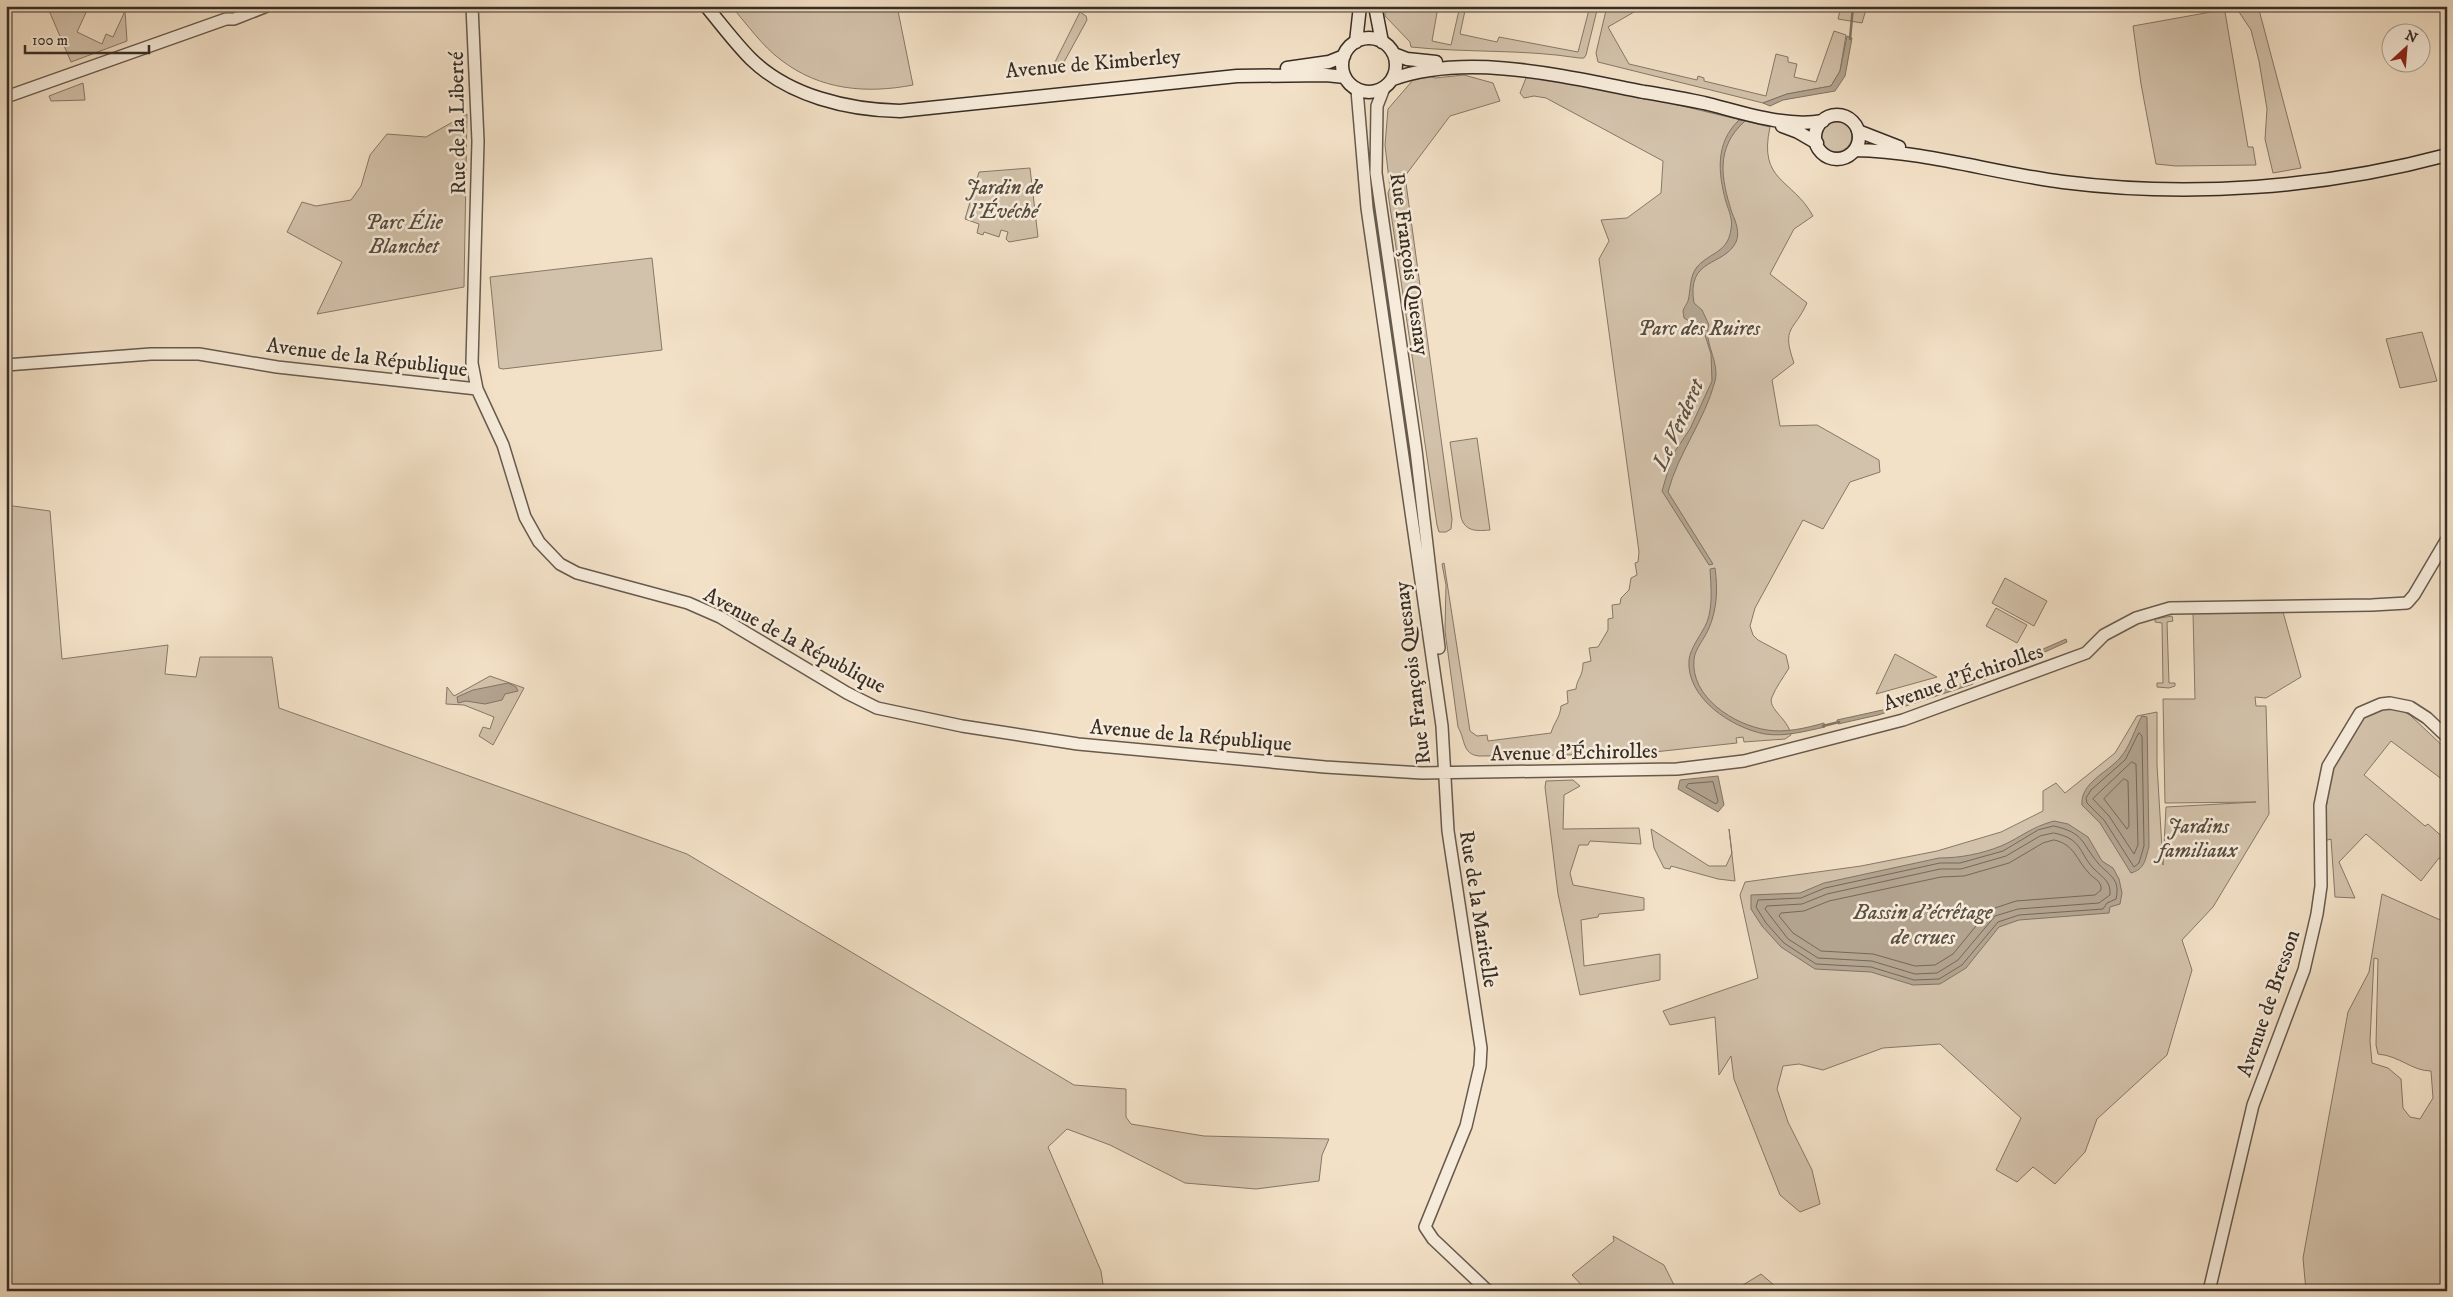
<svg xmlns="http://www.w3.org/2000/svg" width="2453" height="1297" viewBox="0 0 2453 1297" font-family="'IM FELL DW Pica',serif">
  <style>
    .green { fill: #d3c2ab; stroke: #857868; fill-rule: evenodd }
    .water { fill: #b3a490; stroke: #817465 }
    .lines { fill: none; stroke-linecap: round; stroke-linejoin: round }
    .shore { stroke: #75685a; stroke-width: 1 }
    .stream { stroke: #817465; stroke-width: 2.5 }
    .tertiary-casing { stroke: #665a4e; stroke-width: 14 }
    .secondary-casing { stroke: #372d25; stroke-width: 15 }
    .tertiary { stroke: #f7ecdb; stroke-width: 11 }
    .secondary { stroke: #f7ecdb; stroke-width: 12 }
    .labels { text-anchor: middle; stroke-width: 5; stroke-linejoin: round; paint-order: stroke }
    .street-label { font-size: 21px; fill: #372d25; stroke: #f7ecdb }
    .park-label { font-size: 21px; font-style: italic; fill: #564b40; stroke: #f7ecdb }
    .water-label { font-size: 22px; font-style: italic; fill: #5c5145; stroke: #f7ecdb }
  </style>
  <rect width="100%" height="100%" fill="#f3e1c7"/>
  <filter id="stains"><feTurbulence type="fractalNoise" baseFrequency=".004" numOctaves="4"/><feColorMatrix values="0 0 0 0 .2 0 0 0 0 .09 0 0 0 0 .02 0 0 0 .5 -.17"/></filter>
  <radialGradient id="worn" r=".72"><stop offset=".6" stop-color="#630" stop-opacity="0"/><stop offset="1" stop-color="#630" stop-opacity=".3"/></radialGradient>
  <!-- green -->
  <path class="green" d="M 47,6 L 89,6 L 77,32 L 102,44 L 106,34 L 113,37 L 125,11 L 127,41 L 71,62 Z
    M 731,6 L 897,6 L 913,85 C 866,94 820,90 781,60 C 762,46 747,24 731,6 Z
    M 1385,6 L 1438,7 L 1432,41 L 1451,45 L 1460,6 L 1466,6 L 1460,34 L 1497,42 L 1499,37 L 1578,52 L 1590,6 L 1598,6 L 1586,55 L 1584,58 L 1579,58 C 1523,49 1467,53 1411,47 L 1410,42 L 1385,16 Z
    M 1607,6 L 1641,8 L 1608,27 L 1629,64 L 1697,80 L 1698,76 L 1704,78 L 1704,81 L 1766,96 L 1776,54 L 1788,57 L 1788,62 L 1797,64 L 1794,77 L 1816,82 L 1834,31 L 1846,35 L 1840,71 L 1831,86 L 1787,94 L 1763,103 L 1598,62 L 1596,53 Z
    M 1841,6 L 1867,6 L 1862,23 L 1838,19 Z
    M 2235,6 L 2258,6 L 2301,168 L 2273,173 L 2265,139 L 2267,109 L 2259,61 L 2251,30 Z
    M 2222,10 L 2225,12 L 2248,147 L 2253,147 L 2256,165 L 2176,166 L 2156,164 L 2141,84 L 2133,26 Z
    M 1080,12 L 1086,16 L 1087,20 L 1064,62 L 1063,71 L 1055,72 L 1055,62 Z
    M 1464,75 L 1493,83 L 1500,101 L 1450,116 L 1405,176 L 1452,519 L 1451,529 L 1446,532 L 1439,532 L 1437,525 L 1388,193 L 1390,188 L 1385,145 L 1388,109 L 1413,80 L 1430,76 L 1435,78 Z
    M 1536,76 L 1628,93 L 1770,127 C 1758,182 1792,178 1813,216 L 1794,229 L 1770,274 L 1807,303 C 1794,332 1781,326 1794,363 L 1772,380 L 1780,426 L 1817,425 L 1879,460 L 1880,472 L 1850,482 L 1823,529 L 1803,520 L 1755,608 L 1750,626 L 1753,635 L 1758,640 L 1786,655 L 1789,668 C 1783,678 1776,687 1772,697 C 1767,709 1788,718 1791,735 L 1785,739 L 1744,742 L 1743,737 L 1736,738 L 1737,743 L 1636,754 L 1479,756 C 1462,754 1466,741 1458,727 L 1445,631 L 1446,585 L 1442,564 L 1444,563 L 1470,731 L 1477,736 L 1487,735 L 1488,741 L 1551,733 C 1554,722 1560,718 1561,706 L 1568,703 L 1567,691 L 1576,689 C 1577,678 1583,677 1583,663 L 1591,661 L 1589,648 L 1598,647 L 1608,630 L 1608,619 L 1613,618 L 1612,605 L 1620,604 L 1621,598 L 1629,590 L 1631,578 L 1637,575 L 1635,563 L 1638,562 L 1639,552 L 1599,259 L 1609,241 L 1601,220 L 1627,218 L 1661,193 L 1663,161 L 1546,98 L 1534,96 L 1524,98 L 1520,93 L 1526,78 Z
    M 83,83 L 85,100 L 51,101 L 49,96 Z
    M 467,114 L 464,287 L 317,314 L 342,262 L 287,232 L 302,202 L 316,206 L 351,200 L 361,186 L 370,155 L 387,134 L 426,137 Z
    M1820 136a16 16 0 1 1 32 0a16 16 0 1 1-32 0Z
    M 1030,168 L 1038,237 L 1009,242 L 1006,239 L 1008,232 L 1001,230 L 999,237 L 984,232 L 983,235 L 977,233 L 979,224 L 965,219 L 979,172 Z
    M 652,258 L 662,350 L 503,369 L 499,368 L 490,277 Z
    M 2422,332 L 2437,381 L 2400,388 L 2386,339 Z
    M 1477,438 L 1490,530 C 1477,531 1465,532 1461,517 L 1450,442 Z
    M 6,505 L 50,511 L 62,659 L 168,645 L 165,674 L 196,677 L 200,657 L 272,657 L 279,708 L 687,854 L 1074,1085 L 1126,1089 L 1126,1117 L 1131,1124 L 1204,1136 L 1329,1139 L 1322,1155 L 1319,1181 L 1256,1189 L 1185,1183 L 1110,1145 L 1067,1129 L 1048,1147 L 1101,1271 L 1104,1291 L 6,1291 Z
    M 2005,578 L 2047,601 L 2034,626 L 1992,603 Z
    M 1996,608 L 2027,625 L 2017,643 L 1986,626 Z
    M 2283,612 L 2301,677 L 2266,698 L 2255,697 L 2256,706 L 2266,706 L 2269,814 L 2213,907 L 2182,940 L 2192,970 L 2167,1055 L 2097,1119 L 2085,1152 L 2055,1184 L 2033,1167 L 2017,1182 L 1996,1170 L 2021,1118 L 1940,1044 L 1883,1048 L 1823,1070 L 1799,1064 L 1783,1066 L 1777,1089 L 1788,1122 L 1812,1170 L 1820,1204 L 1800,1212 L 1780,1195 L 1734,1079 L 1731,1056 L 1719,1075 L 1715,1017 L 1670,1025 L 1663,1011 L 1758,978 L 1740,895 L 1745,882 L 1861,866 L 1937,851 L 2001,832 L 2043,811 L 2043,791 L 2056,783 L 2065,793 L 2115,753 L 2137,716 L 2157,712 L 2157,765 L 2163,865 L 2166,807 L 2256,802 L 2165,803 L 2163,699 L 2195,699 L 2193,613 Z
    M 2172,616 L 2173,621 L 2167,622 L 2169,683 L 2175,683 L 2175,686 L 2169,688 L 2157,687 L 2157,683 L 2163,683 L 2162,623 L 2155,622 L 2155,619 Z
    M 1895,654 L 1937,677 L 1876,694 Z
    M 490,676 L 524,688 L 493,745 L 479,736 L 483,727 L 490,729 L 494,717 L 464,705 L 446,704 L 447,687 L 454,696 Z
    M 2394,707 L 2410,715 L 2447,750 L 2447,783 L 2391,741 L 2364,775 L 2425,826 L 2428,824 L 2447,841 L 2447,854 L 2442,860 L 2439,858 L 2421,881 L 2366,834 L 2339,862 L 2355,898 L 2335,897 L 2331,839 L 2324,841 L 2326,809 L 2333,762 L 2359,720 L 2373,711 Z
    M 1573,780 L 1580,786 L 1564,795 L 1563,829 L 1639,828 L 1641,844 L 1590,841 L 1588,845 L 1579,845 L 1570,873 L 1573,885 L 1644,898 L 1644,910 L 1599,914 L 1598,917 L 1581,920 L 1584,966 L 1660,954 L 1660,980 L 1580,995 L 1558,894 L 1545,787 L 1546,781 Z
    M 1651,829 L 1709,866 L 1726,866 L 1732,853 L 1729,829 L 1735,881 L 1718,879 L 1671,866 L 1670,869 L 1664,868 L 1654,848 Z
    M 2382,894 L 2447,923 L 2447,1291 L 2306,1291 L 2303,1258 L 2348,1012 L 2369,972 ZM 2374,958 L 2378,959 L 2376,1045 L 2378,1054 C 2400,1056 2412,1071 2431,1071 L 2433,1098 L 2420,1119 L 2410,1117 L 2403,1108 L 2401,1079 L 2388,1068 L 2372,1063 L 2370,1041 Z
    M 1613,1236 L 1664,1265 L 1677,1291 L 1587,1291 L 1572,1275 L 1614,1241 Z
    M 1761,1274 L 1781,1291 L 1733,1291 Z"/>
  <!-- water -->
  <path class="water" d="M 1847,36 L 1852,38 L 1845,76 L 1835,91 L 1783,100 L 1770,106 L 1763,103 L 1787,94 L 1831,86 L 1840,71 Z
    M 1739,120 L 1745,121 C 1715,148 1721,178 1732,213 C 1736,222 1740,233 1736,242 C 1724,267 1686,257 1694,303 L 1702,310 L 1709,325 C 1703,342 1720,362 1715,381 C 1705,420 1678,453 1668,492 L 1713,564 L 1709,565 L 1662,491 L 1673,454 L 1690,429 L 1712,381 L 1711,354 L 1705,335 L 1700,328 L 1684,318 L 1683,311 C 1684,307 1687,304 1688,301 C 1691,290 1689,277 1697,267 C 1710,252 1728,253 1731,229 C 1733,220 1729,211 1726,202 C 1718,173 1715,143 1739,120 Z
    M 1715,568 C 1718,589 1717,609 1709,628 C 1705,638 1695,649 1694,659 C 1690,697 1734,725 1767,730 C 1786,733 1806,728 1824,723 L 1825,727 C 1806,731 1785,737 1765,734 C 1732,728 1686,698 1689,660 C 1690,648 1702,634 1707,622 C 1713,606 1711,587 1710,569 Z
    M 2066,639 L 2067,642 L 1983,680 L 1981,676 Z
    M 1972,680 L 1973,684 L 1878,715 L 1838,724 L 1837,720 L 1887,709 Z
    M 508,683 L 516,687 L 518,691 L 505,694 L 502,700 L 485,704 L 466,701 L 458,703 L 457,697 L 473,690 Z
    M 2142,716 L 2147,717 L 2149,847 C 2145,860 2145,869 2131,873 L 2100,823 L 2082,805 C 2080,783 2108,772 2120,758 C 2130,747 2135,728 2142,716 Z
    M 1718,776 L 1724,805 L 1718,812 L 1678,789 L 1680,780 Z
    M 2054,821 L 2068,824 L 2088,837 L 2102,861 L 2113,868 L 2119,879 L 2122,893 L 2120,904 L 2110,907 L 2109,913 L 2019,920 L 1999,927 L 1966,968 L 1940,984 L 1913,985 L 1871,972 L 1815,969 L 1781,947 L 1762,926 L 1751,909 L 1751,895 L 1800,893 L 1824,883 L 1939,858 C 1960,858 1981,854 2001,846 C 2020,838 2031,827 2054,821 Z"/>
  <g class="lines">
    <!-- shore -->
    <path class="shore" d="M 2139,733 L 2142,736 L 2144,846 L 2139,863 L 2134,867 L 2104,820 L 2087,803 L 2086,798 L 2091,790 L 2125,760 Z
      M 2132,762 L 2136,764 L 2138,845 L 2134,854 L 2109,816 L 2093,799 Z
      M 2124,779 L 2128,781 L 2129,826 L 2127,829 L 2104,799 Z
      M 1713,782 L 1718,801 L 1716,804 L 1686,787 L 1688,784 Z
      M 2054,826 C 2085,833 2081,843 2098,863 C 2108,875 2121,878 2116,899 L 2107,903 L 2103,909 L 2019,915 L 1998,922 L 1962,965 L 1939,979 L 1914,980 L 1871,967 L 1816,964 L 1784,943 L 1766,923 L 1756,907 L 1758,900 L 1801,898 L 1825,888 L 1940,863 L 1960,863 L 2003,851 L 2038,830 Z
      M 2054,833 C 2083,839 2078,852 2094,869 C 2103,878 2111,881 2110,895 L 2099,903 L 2018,909 L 1995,916 L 1958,960 L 1937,973 L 1915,974 L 1872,961 L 1818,958 L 1788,939 L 1765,909 L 1767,906 L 1802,904 L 1827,894 L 1940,869 L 1961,869 L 2006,856 L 2040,836 Z
      M 2054,840 C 2074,844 2076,859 2088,872 C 2093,879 2102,880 2101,890 L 2095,895 L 2016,901 L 1992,909 L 1985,915 L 1953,954 L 1935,965 L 1915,966 L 1873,954 L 1821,951 L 1793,933 L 1779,916 L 1781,913 L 1804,911 L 1829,901 L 1941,877 L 1964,876 L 2009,863 L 2043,843 Z"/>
    <!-- stream -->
    <path class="stream" d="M 1850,39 L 1853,6
      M 1969,683 L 1985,676
      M 1823,726 L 1839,722"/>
    <!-- tertiary casing -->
    <g class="tertiary-casing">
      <path id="tertiary" d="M 472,6 L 478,141 L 472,363 L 477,389 L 503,445 L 525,517 L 539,542 L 560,564 L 577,573 L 688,603 L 720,617 L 847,693 L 877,708 L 962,726 L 1078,744 L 1325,767 L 1422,773 L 1677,769 L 1744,761 L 1903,720 L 2086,653 L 2104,635 L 2136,618 L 2170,608 L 2372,605 L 2407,603 L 2414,595 L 2447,539
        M 1384,88 L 1377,106 L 1376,173 L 1416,450 L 1439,648
        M 1357,90 L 1367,208 L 1442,726 L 1448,831 L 1481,1048 L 1480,1066 L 1466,1126 L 1425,1227 L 1433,1239 L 1488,1291
        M 6,97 L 226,19 L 234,19 L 267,6
        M 6,365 L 151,354 L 199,354 L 277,367 L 477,389
        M 2209,1291 L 2253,1105 L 2304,970 L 2317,914 L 2321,886 L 2320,805 L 2328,766 L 2360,713 L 2381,704 L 2390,703 L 2410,707 L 2427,718 L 2447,737"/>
    </g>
    <!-- secondary casing -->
    <g class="secondary-casing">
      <path id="secondary" d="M 706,6 C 721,24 735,43 751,59 C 789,96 848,110 900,111 L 1237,76 L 1326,75 L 1345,77
        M 1375,6 L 1382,42
        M1342 65a27 27 0 1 1 54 0a27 27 0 1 1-54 0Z
        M 1356,42 L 1360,6
        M 1394,54 L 1407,59 L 1436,62
        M 1287,68 L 1329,62 L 1344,56
        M 1393,79 C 1469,52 1567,77 1644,92 C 1664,95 1684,99 1704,103 C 1741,112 1785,128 1823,121
        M1815 137a22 22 0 1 1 44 0a22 22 0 1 1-44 0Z
        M 1782,126 L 1798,132 L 1817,143
        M 1858,131 L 1899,147
        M 1855,150 C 1925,151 1993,173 2063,182 C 2190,198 2324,188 2447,155"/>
    </g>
    <!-- tertiary -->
    <use href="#tertiary" class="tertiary"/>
    <!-- secondary -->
    <use href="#secondary" class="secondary"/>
  </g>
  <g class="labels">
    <!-- street labels -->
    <g class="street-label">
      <text transform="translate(1093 63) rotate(-5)" y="7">Avenue de Kimberley</text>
      <text transform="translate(457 123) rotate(-91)" y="7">Rue de la Liberté</text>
      <text transform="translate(1410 264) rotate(82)" y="7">Rue François Quesnay</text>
      <text transform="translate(367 357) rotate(7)" y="7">Avenue de la République</text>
      <text transform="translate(795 640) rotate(28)" y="7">Avenue de la République</text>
      <text transform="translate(1412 673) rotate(-97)" y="7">Rue François Quesnay</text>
      <text transform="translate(1963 677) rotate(-19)" y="7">Avenue d'Échirolles</text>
      <text transform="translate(1191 735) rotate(5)" y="7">Avenue de la République</text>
      <text transform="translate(1574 752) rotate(-1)" y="7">Avenue d'Échirolles</text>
      <text transform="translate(1479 909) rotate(81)" y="7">Rue de la Maritelle</text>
      <text transform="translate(2268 1003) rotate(-71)" y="7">Avenue de Bresson</text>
    </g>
    <!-- park labels -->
    <g class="park-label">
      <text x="1004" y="194">Jardin de<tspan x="1004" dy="24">l'Évéché</tspan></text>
      <text x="404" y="229">Parc Élie<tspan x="404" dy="24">Blanchet</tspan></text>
      <text x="1699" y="335">Parc des Ruires</text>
      <text x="2198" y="833">Jardins<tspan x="2198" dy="24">familiaux</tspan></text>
    </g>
    <!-- water labels -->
    <g class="water-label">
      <text transform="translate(1677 424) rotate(-66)" y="8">Le Verderet</text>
      <text x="1923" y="919">Bassin d'écrêtage<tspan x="1923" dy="25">de crues</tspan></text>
    </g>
  </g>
  <!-- margin -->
  <rect width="2453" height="1297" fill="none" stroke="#f3e1c7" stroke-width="25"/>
  <rect x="8" y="8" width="2438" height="1282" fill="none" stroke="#372d25" stroke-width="2.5"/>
  <rect x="12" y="12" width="2428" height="1272" fill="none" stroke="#372d25"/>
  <!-- north arrow -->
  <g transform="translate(2406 48) rotate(26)"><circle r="24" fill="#f7ecdb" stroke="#aaa092"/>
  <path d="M0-4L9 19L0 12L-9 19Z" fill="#8f2418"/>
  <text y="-8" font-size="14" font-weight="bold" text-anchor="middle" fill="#372d25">N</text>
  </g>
  <!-- scale -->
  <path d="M25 45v8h124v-8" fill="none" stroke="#372d25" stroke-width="2.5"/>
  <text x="32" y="45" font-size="15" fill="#372d25" stroke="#f7ecdb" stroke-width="4" paint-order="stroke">100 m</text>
  <rect width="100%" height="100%" filter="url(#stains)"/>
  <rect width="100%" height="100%" fill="url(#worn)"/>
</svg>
